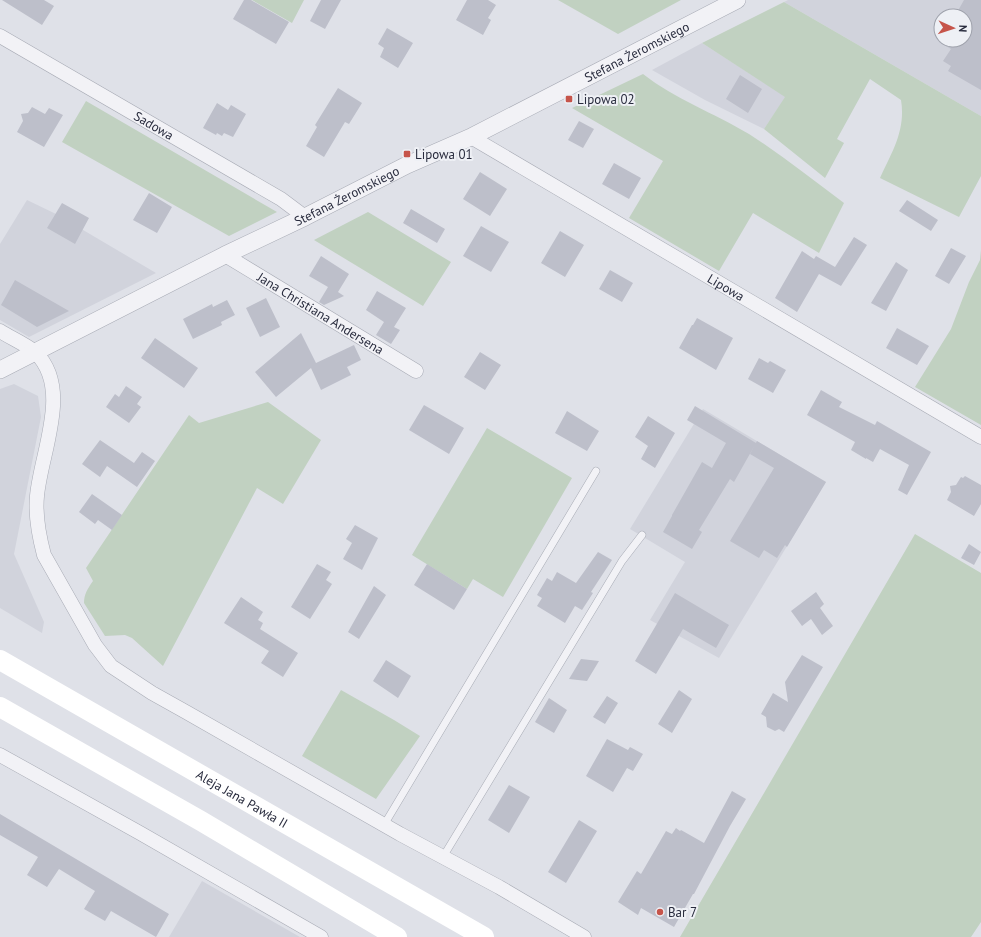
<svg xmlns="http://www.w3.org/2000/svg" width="981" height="937" viewBox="0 0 981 937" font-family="'PT Sans',sans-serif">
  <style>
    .built { fill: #d1d3dc; fill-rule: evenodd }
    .green { fill: #c1d1c1 }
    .building { fill: #bdbfca }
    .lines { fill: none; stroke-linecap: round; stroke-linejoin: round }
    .service-casing { stroke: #a8abb5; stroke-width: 8 }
    .minor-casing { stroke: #a8abb5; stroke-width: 15 }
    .tertiary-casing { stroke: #a8abb5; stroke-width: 18 }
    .service { stroke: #f2f2f6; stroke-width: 7 }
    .minor { stroke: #f2f2f6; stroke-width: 14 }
    .tertiary { stroke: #f2f2f6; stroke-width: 17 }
    .secondary { stroke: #fff; stroke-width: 20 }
    .poi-dot { fill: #c6544a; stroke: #eef0f5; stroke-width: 1.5 }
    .labels { text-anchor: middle; stroke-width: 4; stroke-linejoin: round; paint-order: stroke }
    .street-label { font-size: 13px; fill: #292c3e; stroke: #eef0f5 }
    .poi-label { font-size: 13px; fill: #292c3e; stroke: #eef0f5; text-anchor: start }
  </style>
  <rect width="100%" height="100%" fill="#dfe1e8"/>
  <!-- built -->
  <path class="built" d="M 788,0 L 981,0 L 981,116 L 784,2 ZM 941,16 L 965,16 L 965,40 L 941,40 Z
    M 702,43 L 786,97 L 764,129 L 705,100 L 652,70 Z
    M 27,200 L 56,214 L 156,273 L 29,337 L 0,320 L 0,244 Z
    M 14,384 L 38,396 L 41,417 L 14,554 L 44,622 L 42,633 L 0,608 L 0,389 Z
    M 703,409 L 826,482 L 719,658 L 650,620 L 685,562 L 630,529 Z
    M 202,881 L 300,937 L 169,937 Z"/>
  <!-- green -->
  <path class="green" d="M 252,0 L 304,0 L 292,23 Z
    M 558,0 L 681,0 L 618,34 Z
    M 784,2 L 981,116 L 981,176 L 959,217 L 880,178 C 892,152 906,130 901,100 L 870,79 L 837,139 L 844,143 L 825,178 L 764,129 L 785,97 L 702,43 Z
    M 643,74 C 675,99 714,113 749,134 C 782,155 813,180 844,203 L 819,253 L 753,213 L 719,271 L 629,218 L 663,161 L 572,108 Z
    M 86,101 L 277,212 L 229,236 L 62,142 Z
    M 368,212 L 451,262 L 423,306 L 314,240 Z
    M 981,250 L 981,425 L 915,387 L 951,329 L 969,282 L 980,260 Z
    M 268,402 L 321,440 L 283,504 L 257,488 L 163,666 L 132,638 L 125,635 L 105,636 L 84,603 C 84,594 88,588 93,581 L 86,568 L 189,415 L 199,423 Z
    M 487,428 L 572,478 L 503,597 L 473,579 L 467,589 L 412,555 Z
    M 915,534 L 981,573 L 981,922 L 971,937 L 680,937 Z
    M 341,690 L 394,720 L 420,736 L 376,799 L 302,756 Z"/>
  <!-- building -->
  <path class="building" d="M 2,0 L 44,0 L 54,6 L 42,25 Z
    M 244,0 L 251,0 L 289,22 L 276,44 L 233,19 Z
    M 321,0 L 341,0 L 325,29 L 310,21 Z
    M 467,0 L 488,0 L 496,5 L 488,18 L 491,20 L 483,35 L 456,20 Z
    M 964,0 L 981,0 L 981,90 L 948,71 L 951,66 L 943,61 L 951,49 L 939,42 L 941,38 L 941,40 L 965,40 L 965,16 L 955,16 Z
    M 387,28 L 413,43 L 398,68 L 380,57 L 384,48 L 378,44 Z
    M 740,75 L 762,89 L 748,113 L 726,99 Z
    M 338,88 L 362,103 L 349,124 L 345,122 L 324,157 L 306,146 L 317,127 L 315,125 Z
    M 217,103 L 228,110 L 231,105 L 246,114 L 233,137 L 224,133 L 222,136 L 217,133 L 216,135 L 203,128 Z
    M 32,107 L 45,114 L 49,108 L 63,115 L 44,147 L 17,132 L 23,121 L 21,114 L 28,113 Z
    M 579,121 L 594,129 L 583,148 L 568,140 Z
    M 614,163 L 641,178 L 629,199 L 602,184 Z
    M 480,172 L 507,189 L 490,216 L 463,199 Z
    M 149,193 L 172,207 L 157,233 L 133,220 Z
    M 907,200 L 938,220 L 931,231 L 899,211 Z
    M 62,203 L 89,218 L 75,244 L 47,228 Z
    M 411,209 L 445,229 L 437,243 L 403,223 Z
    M 481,226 L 509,242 L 491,272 L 463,256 Z
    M 560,231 L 584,245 L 565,277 L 541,263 Z
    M 854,237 L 867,245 L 841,286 L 819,274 L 797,312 L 775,298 L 802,251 L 814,259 L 816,256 L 835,267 Z
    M 951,248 L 966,256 L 949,284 L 935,276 Z
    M 321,256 L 349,274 L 338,292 L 344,296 L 324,305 L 319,302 L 328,287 L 309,276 Z
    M 896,262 L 908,270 L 886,311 L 871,303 Z
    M 610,270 L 633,283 L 622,302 L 599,289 Z
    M 15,280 L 69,311 L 37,327 L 1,305 Z
    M 377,291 L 406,308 L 394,327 L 400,330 L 391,344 L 376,335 L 384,322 L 366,310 Z
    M 266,298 L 280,327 L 260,337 L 246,308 Z
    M 227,300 L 235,315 L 221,322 L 222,325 L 193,339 L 183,319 L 212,304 L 213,307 Z
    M 697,318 L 733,338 L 716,370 L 679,348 L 692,325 L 693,325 Z
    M 897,328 L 929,346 L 917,365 L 886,348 Z
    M 301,333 L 316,363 L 354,345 L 361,360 L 347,367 L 351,375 L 321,390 L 311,368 L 276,397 L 255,372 Z
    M 155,338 L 198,368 L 184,388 L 141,358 Z
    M 480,352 L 501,365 L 485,390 L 464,377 Z
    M 759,358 L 768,363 L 770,361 L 786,370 L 773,393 L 748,379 Z
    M 126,386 L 142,397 L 137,404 L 141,407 L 129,423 L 106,407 L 115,394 L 119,397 Z
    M 821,390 L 842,402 L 839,407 L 875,425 L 877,421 L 931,452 L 907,495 L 898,490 L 909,465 L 880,449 L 873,462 L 866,458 L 866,459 L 851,450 L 855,442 L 807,415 Z
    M 424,405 L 464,428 L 449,454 L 409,430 Z
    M 695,406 L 756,443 L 734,482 L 730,479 L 699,530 L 702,532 L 692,549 L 663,532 L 672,516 L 672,515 L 702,462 L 712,468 L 726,443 L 687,420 Z
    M 567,411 L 599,431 L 587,451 L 555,433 Z
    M 648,416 L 675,433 L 655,468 L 641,459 L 648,446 L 635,437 Z
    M 100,440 L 134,463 L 142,452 L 155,461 L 137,487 L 107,466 L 100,477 L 82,464 Z
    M 757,441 L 826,482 L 787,547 L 785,545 L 777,558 L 764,550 L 759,558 L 730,541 L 774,468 L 750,454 Z
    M 965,476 L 981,485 L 981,504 L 974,516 L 947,500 L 951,492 L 950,486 L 956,485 L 961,477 L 963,478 Z
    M 92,494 L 122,515 L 112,530 L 98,520 L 95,524 L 79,512 Z
    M 355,525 L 378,538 L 362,570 L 343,559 L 352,543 L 346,539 Z
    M 969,544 L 981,552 L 974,565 L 961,558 Z
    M 598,552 L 612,560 L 591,592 L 593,593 L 582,610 L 575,606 L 565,623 L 537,606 L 542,598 L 537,595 L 547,578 L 552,581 L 557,572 L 576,583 Z
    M 317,564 L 331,572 L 326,580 L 332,584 L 310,619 L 291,607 Z
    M 427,564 L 467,589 L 454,610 L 414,585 Z
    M 374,586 L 386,595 L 359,639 L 348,632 Z
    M 816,592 L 824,604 L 820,608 L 833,626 L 822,635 L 811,619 L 802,626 L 791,611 Z
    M 675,593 L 729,625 L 716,648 L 683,629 L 656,674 L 635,661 Z
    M 241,597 L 263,612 L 258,620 L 263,623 L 260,629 L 298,653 L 283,677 L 261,663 L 269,651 L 224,623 Z
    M 802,655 L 823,667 L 784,732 L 779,729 L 775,731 L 767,727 L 766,717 L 761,714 L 773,693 L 788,702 L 785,682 Z
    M 581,659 L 599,661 L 587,681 L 569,679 Z
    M 386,660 L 411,676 L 398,698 L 373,681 Z
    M 679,690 L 692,699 L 672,733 L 658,724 Z
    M 607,696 L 618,703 L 605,724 L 593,717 Z
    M 549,698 L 567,710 L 554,733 L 535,722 Z
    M 607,739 L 628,750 L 630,747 L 643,754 L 633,771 L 627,768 L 613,792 L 586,776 Z
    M 509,785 L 530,797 L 509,833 L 488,820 Z
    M 732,791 L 746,799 L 730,826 L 694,894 L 693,894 L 674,927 L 641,908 L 638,915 L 618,902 L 637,871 L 641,874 L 666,831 L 672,834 L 676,828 L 680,831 L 681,830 L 704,843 Z
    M 0,814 L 169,914 L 156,937 L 111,911 L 105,921 L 84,909 L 95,891 L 59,869 L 47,887 L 27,875 L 38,857 L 0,835 Z
    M 579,820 L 597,831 L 566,883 L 548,872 Z"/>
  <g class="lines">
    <!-- service casing -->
    <g class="service-casing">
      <path id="service" d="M 384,825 L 596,471
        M 443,857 L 622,561 L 642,535"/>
    </g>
    <!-- minor casing -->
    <g class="minor-casing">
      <g id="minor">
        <path id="s1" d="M 0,36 L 281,199 L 305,217"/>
        <path id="s2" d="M 471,137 L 981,437"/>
        <path id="s3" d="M 225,255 L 416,371"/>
        <path d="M 0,331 C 9,337 29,346 36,353 C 72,389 41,452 37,496 C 35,516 39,536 44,555 L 95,645 L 111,666 L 152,693 L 186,712 L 400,834 L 499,887 L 584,937"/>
        <path d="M 0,755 L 140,833 L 321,937"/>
      </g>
    </g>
    <!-- tertiary casing -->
    <g class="tertiary-casing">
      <g id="tertiary">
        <path id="s4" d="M 0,370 L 225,255 L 305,217 L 407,165 L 471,137 L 737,0"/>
      </g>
    </g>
    <!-- service -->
    <use href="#service" class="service"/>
    <!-- minor -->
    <use href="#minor" class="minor"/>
    <!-- tertiary -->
    <use href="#tertiary" class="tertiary"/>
    <!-- secondary -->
    <g class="secondary">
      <path id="s5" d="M 0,660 L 484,937"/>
      <path d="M 0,707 L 201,821 L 397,937"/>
    </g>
  </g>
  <!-- markers -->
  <g class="poi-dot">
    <rect x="565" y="95" width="8" height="8" rx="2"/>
    <rect x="403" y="150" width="8" height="8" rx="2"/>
    <circle cx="660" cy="912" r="4"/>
  </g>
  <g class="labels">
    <!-- street labels -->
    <g class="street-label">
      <text dy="5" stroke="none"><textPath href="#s4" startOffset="712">Stefana Żeromskiego</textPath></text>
      <text dy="5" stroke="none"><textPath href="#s1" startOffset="178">Sadowa</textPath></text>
      <text dy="5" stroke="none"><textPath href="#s4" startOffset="388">Stefana Żeromskiego</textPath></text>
      <text dy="5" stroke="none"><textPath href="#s2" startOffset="296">Lipowa</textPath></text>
      <text dy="5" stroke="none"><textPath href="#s3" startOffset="112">Jana Christiana Andersena</textPath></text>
      <text dy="5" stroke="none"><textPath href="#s5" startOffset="279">Aleja Jana Pawła II</textPath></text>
    </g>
    <!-- poi labels -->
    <g class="poi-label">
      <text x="577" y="104">Lipowa 02</text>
      <text x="415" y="159">Lipowa 01</text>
      <text x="668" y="917">Bar 7</text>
    </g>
  </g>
  <!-- north arrow -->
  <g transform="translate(953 28) rotate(93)"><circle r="19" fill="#eef0f5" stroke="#9fa2ac"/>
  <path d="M0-3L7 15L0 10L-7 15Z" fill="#c6544a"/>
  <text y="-6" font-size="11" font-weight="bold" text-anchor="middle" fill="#292c3e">N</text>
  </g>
</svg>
